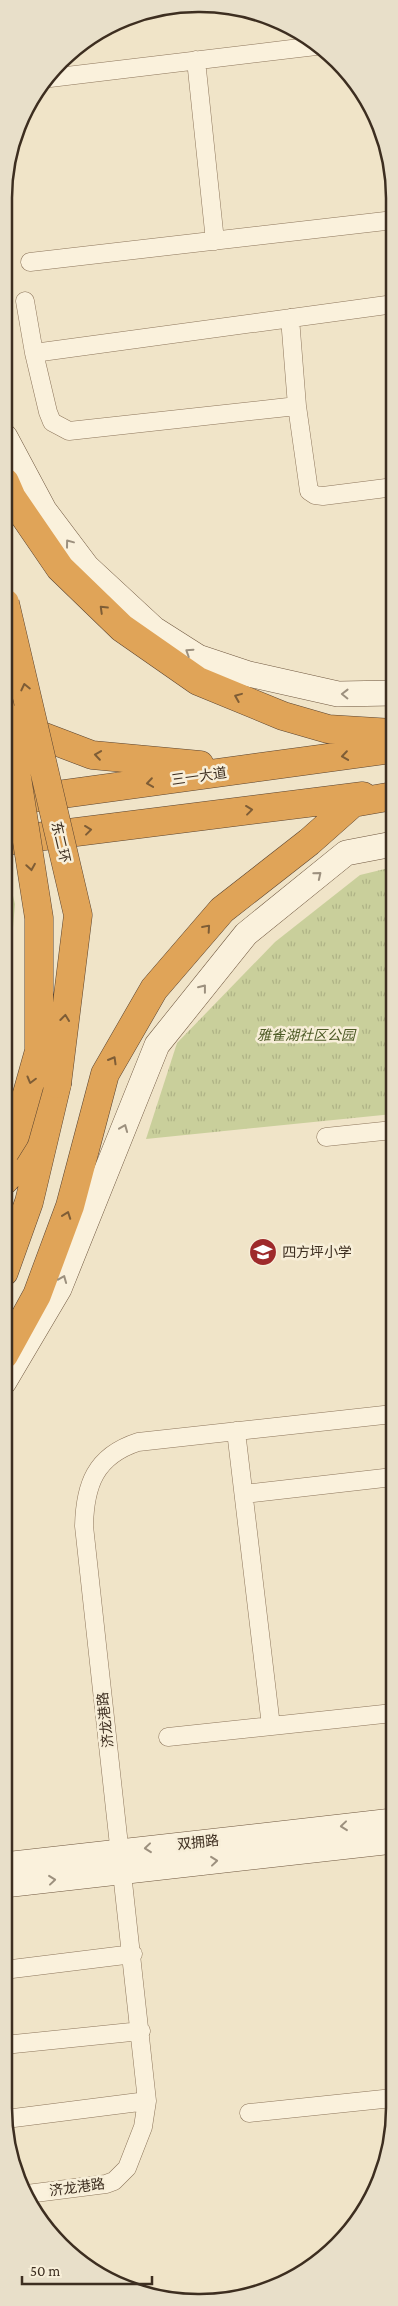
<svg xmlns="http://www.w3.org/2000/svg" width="398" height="2306" viewBox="0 0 398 2306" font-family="'Crimson Pro','Noto Sans SC',serif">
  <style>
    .grass { fill: url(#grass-tufts) }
    .forest { fill: url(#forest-firs) }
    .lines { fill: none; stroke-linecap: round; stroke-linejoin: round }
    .street-casing { stroke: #8d765c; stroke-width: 19 }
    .secondary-casing { stroke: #6f573f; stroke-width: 26 }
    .highway-casing { stroke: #5b4430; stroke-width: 29 }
    .street { stroke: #faf1dc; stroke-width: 18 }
    .secondary { stroke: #faf1dc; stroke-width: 25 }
    .highway { stroke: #e0a458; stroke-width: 28 }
    .highway-bridge-casing { stroke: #5b4430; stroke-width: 29; stroke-linecap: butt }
    .highway-bridge { stroke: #e0a458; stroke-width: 28 }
    .oneway { stroke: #9c907e }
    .oneway2 { stroke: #7e5d36 }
    .labels { text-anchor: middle; stroke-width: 5; stroke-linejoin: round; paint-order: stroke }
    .street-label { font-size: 14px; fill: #3d2e20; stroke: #f7eed8 }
    .park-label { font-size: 14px; font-style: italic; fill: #4d5a26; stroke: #f7eed8 }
    .poi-label { font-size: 14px; fill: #3d2e20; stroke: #f7eed8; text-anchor: start }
    .rim { fill: none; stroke: #3d2e20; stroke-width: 2.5 }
  </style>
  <defs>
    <pattern id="grass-tufts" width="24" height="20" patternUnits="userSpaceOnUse" patternTransform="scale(1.25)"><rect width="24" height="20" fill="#c9cf9b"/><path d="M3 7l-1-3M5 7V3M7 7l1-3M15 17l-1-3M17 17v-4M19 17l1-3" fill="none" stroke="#aeb285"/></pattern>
    <pattern id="forest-firs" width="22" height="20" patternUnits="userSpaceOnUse" patternTransform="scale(1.25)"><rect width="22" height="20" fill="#c9cf9b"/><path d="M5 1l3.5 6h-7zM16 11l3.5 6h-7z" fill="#aeb285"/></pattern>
  </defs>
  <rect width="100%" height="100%" fill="#f0e4c8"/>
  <!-- grass -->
  <path class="grass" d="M 393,867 L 393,1114 L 146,1139 L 177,1043 L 275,942 L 360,875 Z"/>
  <!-- forest -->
  <path class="forest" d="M 5,862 L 15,904 L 9,975 L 5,980 Z"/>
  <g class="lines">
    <!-- street casing -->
    <g class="street-casing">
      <path id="street" d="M 196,60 L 215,241
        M 50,78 L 316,46
        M 30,262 L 394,220
        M 25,301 L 34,353 L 48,412 L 52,422 L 69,431 L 297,406
        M 290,318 L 297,406 L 309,491 L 315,495 L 323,496 L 394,487
        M 34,353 L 394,304
        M 326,1137 L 393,1130
        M 236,1431 L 271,1726
        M 244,1494 L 393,1477
        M 168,1737 L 393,1713
        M 4,1970 L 133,1954
        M 4,2045 L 141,2031
        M 249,2113 L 393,2098
        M 6,2119 L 147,2101
        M 27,2194 L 106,2184 L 114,2181 L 127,2168 L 143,2127 L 147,2101 L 84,1526 C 85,1485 95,1456 138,1442 L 393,1414"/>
    </g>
    <!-- secondary casing -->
    <g class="secondary-casing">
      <path id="secondary" d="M 5,437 L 44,510 L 87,567 L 154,629 L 198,657 L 249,674 L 338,694 L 393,693
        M 4,1382 L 59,1289 L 157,1045 L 246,934 L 346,853 L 393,844
        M 4,1865 L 393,1821
        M 4,1885 L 393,1841"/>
    </g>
    <!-- highway casing -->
    <g class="highway-casing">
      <path id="highway" d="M 5,482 L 12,498 L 60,568 L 122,628 L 198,681 L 283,716 L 328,729 L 393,733
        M 5,694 L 29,731 L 92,755 L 200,765
        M 5,802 L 393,749
        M 5,841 L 363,796
        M 5,1180 L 14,1170 L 34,1127
        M 4,1272 L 29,1202 L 57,1084
        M 4,1355 L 37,1295 L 70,1206 L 105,1074 L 154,989 L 222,910 L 309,842 L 353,803 L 393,796"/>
    </g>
    <!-- street -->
    <use href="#street" class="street"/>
    <!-- secondary -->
    <use href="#secondary" class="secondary"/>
    <!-- highway -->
    <use href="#highway" class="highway"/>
    <!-- highway-bridge casing -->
    <g class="highway-bridge-casing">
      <path id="highway-bridge" d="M 5,603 L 78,915 L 57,1084
        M 5,1152 L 15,1136 L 39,1051 L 39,918 L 10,733 L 5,716"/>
    </g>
    <!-- highway-bridge -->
    <use href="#highway-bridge" class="highway-bridge"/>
  </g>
  <!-- one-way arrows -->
  <defs><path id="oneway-chevron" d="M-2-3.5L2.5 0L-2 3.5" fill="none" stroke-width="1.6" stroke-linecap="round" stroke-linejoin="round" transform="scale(1.25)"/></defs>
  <g class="oneway">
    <use href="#oneway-chevron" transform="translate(69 543) rotate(-127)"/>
    <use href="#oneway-chevron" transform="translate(189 652) rotate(-147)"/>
    <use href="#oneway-chevron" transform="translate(345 694) rotate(-179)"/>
    <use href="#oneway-chevron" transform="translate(318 875) rotate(-39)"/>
    <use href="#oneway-chevron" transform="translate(203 988) rotate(-52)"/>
    <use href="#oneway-chevron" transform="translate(124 1128) rotate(-68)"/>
    <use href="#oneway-chevron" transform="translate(63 1279) rotate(-68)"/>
    <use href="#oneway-chevron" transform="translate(344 1826) rotate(174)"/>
    <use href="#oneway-chevron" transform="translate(148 1848) rotate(174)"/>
    <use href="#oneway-chevron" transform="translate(214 1861) rotate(-6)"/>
    <use href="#oneway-chevron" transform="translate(52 1880) rotate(-6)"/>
  </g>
  <g class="oneway2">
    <use href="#oneway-chevron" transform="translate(103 609) rotate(-136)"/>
    <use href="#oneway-chevron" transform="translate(25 687) rotate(-103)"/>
    <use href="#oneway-chevron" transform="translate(238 697) rotate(-158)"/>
    <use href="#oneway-chevron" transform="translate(98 755) rotate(-172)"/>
    <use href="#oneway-chevron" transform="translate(345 756) rotate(172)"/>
    <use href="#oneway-chevron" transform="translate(150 783) rotate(172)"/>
    <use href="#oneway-chevron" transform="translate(249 810) rotate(-7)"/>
    <use href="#oneway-chevron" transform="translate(88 830) rotate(-7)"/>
    <use href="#oneway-chevron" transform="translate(31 867) rotate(81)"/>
    <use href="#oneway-chevron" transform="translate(207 928) rotate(-49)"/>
    <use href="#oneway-chevron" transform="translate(65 1018) rotate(-83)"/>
    <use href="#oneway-chevron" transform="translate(113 1060) rotate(-60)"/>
    <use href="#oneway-chevron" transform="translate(31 1080) rotate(105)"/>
    <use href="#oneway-chevron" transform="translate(67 1215) rotate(-70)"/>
  </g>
  <!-- icons -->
  <defs>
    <g id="school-disc" transform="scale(1.4375)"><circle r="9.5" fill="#9e2a2b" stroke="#f7eed8"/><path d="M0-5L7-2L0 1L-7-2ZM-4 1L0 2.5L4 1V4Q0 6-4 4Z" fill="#fff"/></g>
  </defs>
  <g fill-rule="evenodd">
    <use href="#school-disc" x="263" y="1252"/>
  </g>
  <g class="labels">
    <!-- street labels -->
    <g class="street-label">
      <text transform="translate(199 776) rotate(-8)" y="5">三一大道</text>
      <text transform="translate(61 842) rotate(77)" y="5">东二环</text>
      <text transform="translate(105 1720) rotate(-96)" y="5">济龙港路</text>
      <text transform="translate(198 1842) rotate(-6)" y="5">双拥路</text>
      <text transform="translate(77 2187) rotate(-8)" y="5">济龙港路</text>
    </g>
    <!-- park labels -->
    <g class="park-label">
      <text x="306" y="1040">雅雀湖社区公园</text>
    </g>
    <!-- poi labels -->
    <g class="poi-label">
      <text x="282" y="1257">四方坪小学</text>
    </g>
  </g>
  <!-- crop -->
  <path d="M0 0H398V2306H0ZM198 12H200A186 186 0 0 1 386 198V2108A186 186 0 0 1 200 2294H198A186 186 0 0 1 12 2108V198A186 186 0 0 1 198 12Z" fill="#e8dfc9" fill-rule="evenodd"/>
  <path class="rim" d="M198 12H200A186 186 0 0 1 386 198V2108A186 186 0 0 1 200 2294H198A186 186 0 0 1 12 2108V198A186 186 0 0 1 198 12Z"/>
  <!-- scale -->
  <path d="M22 2276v8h130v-8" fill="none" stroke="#3d2e20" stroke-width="2.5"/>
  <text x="30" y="2276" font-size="15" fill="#3d2e20" stroke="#f7eed8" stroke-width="4" paint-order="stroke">50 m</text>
</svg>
